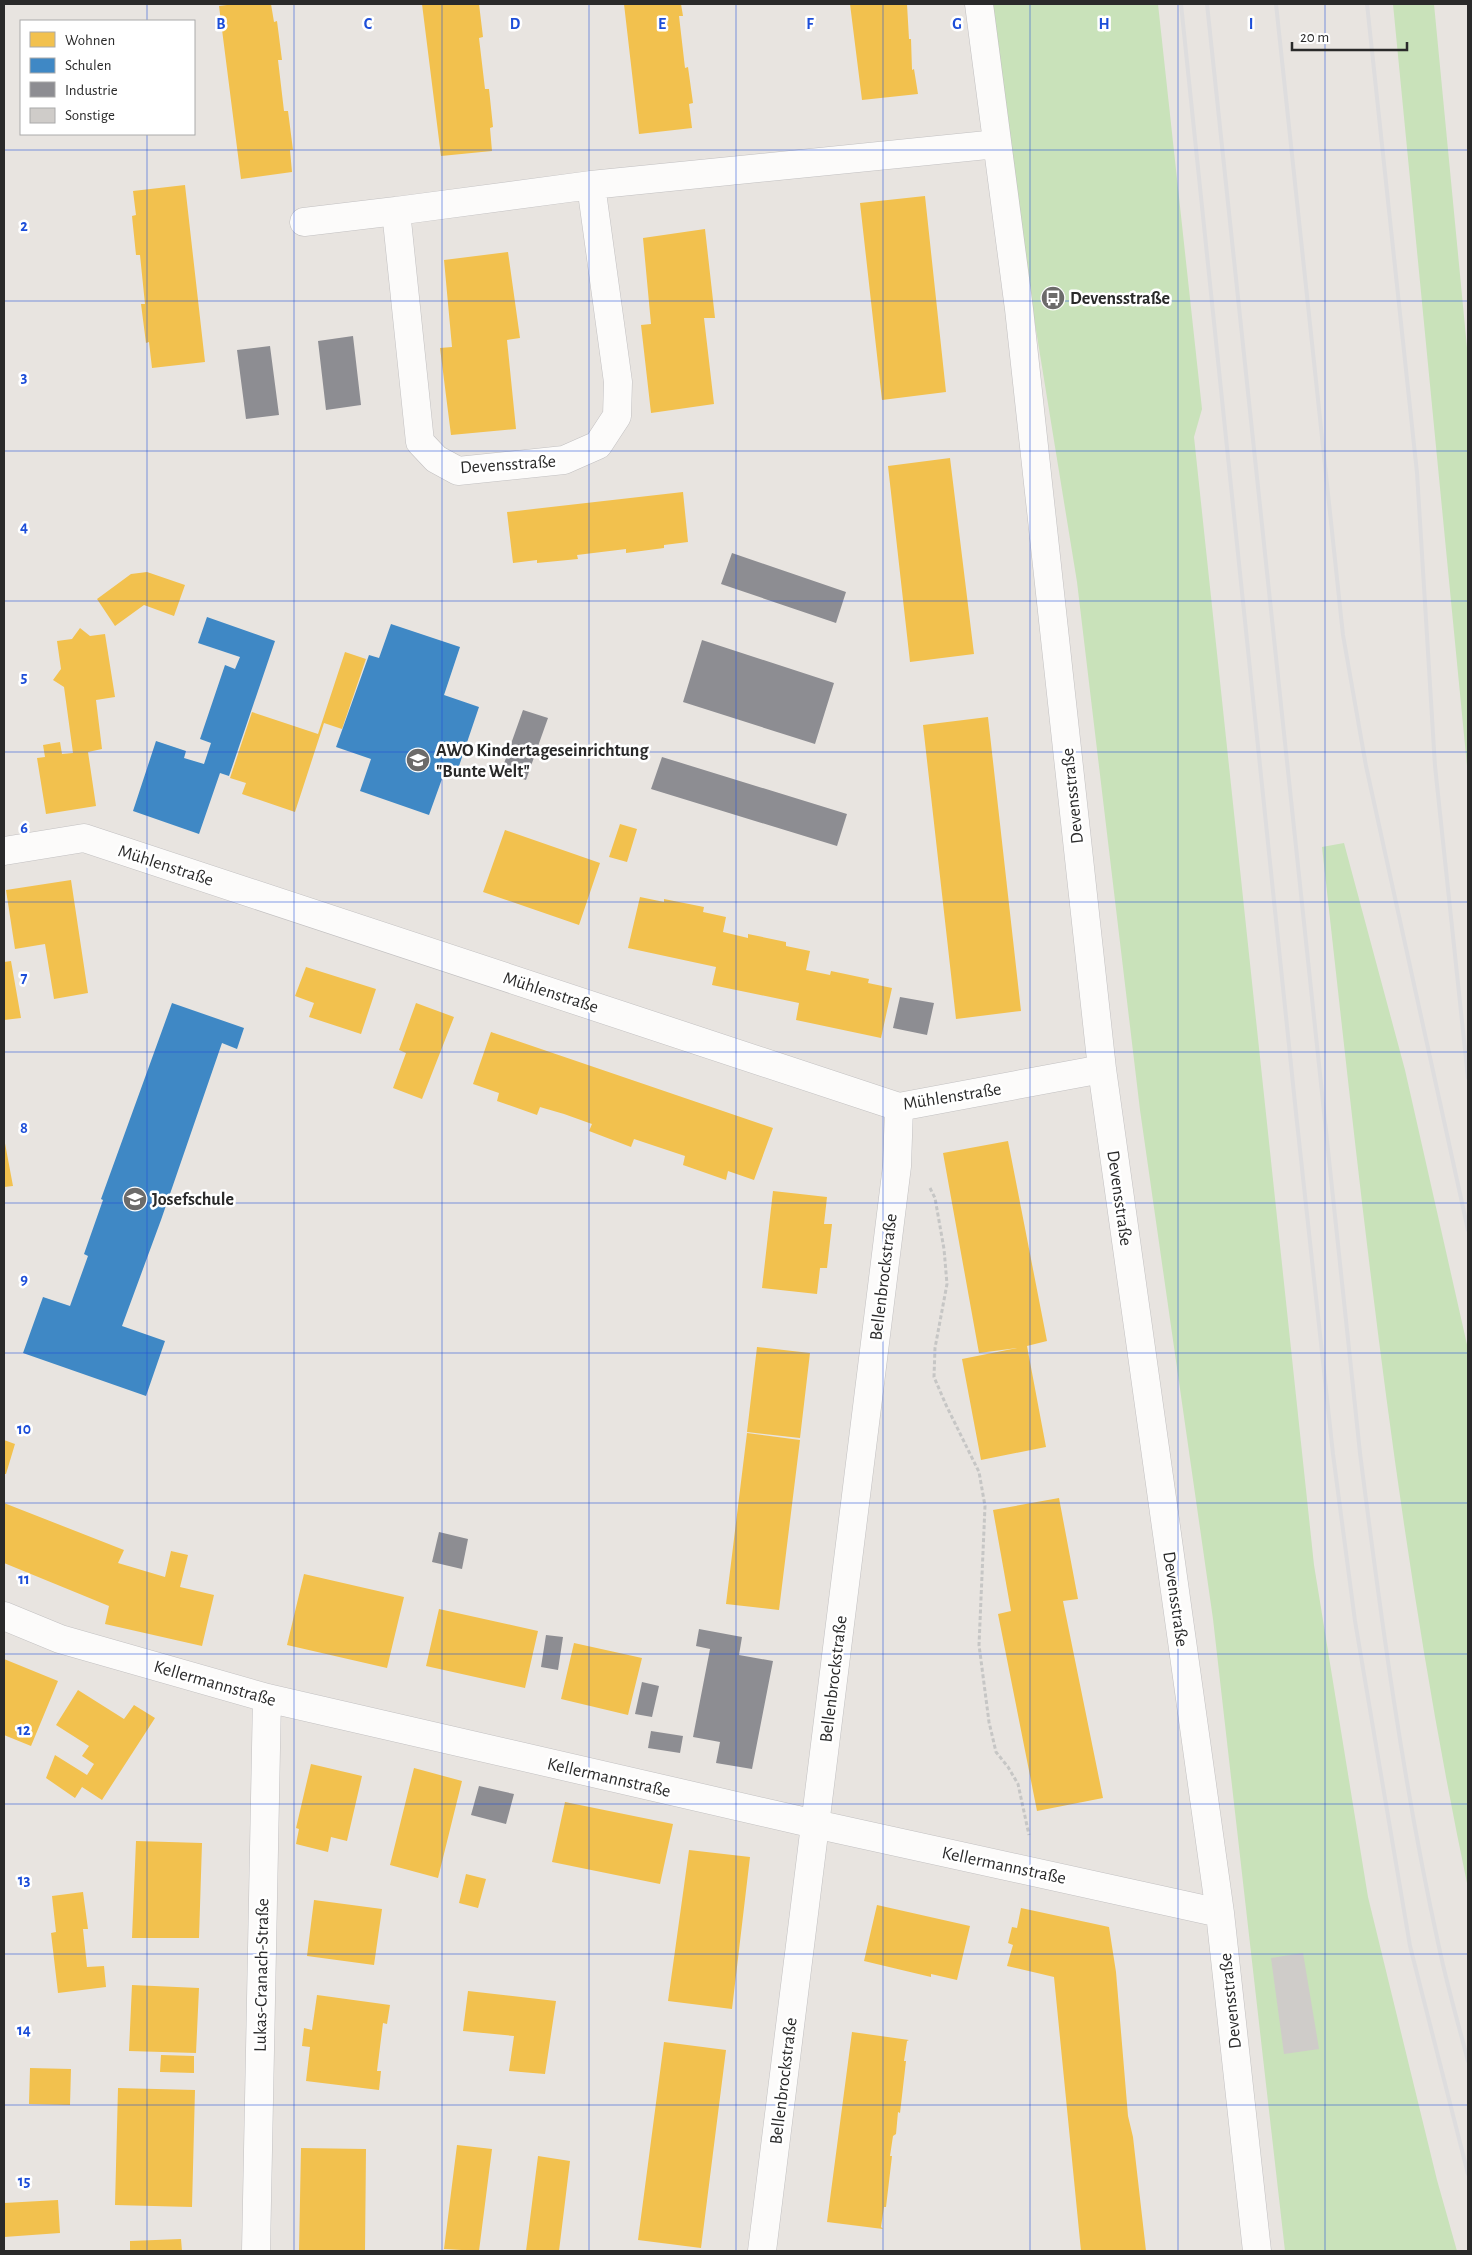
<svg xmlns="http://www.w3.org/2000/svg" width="1472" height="2255" viewBox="0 0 1472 2255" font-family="'Alegreya Sans',sans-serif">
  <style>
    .green { fill: #c9e2ba }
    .homes { fill: #f2c14e }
    .schools { fill: #3f88c5 }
    .industry { fill: #8d8d92 }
    .building { fill: #cfccc9 }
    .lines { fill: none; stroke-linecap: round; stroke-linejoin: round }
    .minor-casing { stroke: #c2c0c1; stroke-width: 29 }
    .path { stroke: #c6c6c5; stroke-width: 3; stroke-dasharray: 4 2.5; stroke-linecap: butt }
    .minor { stroke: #fcfbfa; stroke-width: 28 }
    .rail { stroke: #deddde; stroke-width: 4 }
    .grid { fill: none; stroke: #1d4ed8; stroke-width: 1; stroke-opacity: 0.55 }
    .labels { text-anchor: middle; stroke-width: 5; stroke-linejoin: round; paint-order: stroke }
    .poi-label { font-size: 18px; font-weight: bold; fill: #2a2a2a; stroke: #fff; text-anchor: start }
    .street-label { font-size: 18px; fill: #2a2a2a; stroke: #fff }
    .grid-label { font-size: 16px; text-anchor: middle; font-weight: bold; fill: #1d4ed8; stroke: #fff; stroke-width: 5; stroke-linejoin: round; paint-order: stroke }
  </style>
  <rect width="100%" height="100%" fill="#e8e4e0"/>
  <!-- green -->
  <path class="green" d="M 989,4 L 1158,4 L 1202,409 L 1194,437 L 1314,1565 L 1368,1897 L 1437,2180 L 1457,2251 L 1285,2251 L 1213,1619 L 1140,1110 L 1077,582 L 1004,133 Z
    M 1393,4 L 1434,4 L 1468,358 L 1468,776 Z
    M 1344,843 L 1405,1070 L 1468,1349 L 1468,1888 C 1396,1545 1361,1195 1322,847 Z"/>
  <!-- homes -->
  <path class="homes" d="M 235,4 L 271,4 L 274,22 L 277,21 L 282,60 L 278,60 L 284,111 L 288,111 L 293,150 L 290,150 L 292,172 L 241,179 L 219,6 Z
    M 422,4 L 479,4 L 483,37 L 479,38 L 485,89 L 489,89 L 493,127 L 490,128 L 492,151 L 441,156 Z
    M 624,4 L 681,4 L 683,16 L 679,16 L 685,68 L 688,67 L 693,103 L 689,104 L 692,128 L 639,134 Z
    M 850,4 L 907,4 L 909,39 L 911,39 L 912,70 L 914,69 L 918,94 L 862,100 Z
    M 185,185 L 205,362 L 152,368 L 149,342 L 146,343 L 141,304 L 145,304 L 140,255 L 136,255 L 132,216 L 136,215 L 133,191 Z
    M 925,196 L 946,392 L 882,400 L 860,203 Z
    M 705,229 L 715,318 L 704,318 L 714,404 L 651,413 L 641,325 L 651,324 L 643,238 Z
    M 508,252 L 520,338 L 507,340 L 516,429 L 451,435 L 440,348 L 452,347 L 444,260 Z
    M 950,458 L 974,654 L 910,662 L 888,466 Z
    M 683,492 L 688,542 L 664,545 L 664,548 L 626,553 L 626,549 L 577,555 L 578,559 L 537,563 L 537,560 L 513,563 L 507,512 Z
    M 147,572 L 185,585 L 174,616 L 144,605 L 115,626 L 97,599 L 131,574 Z
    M 80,628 L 90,636 L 105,634 L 115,697 L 96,700 L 102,749 L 88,752 L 96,806 L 46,814 L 37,758 L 45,757 L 43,745 L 60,742 L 62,754 L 73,753 L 64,687 L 53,680 L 61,669 L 57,641 L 72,639 Z
    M 345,652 L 366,659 L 342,729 L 324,723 L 295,812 L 242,794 L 246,783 L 230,778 L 252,712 L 318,734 Z
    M 988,717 L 1021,1011 L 956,1019 L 923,725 Z
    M 620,824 L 637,829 L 627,862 L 609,857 Z
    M 505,830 L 600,863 L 579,925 L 483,892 Z
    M 71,880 L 88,993 L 54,999 L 45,944 L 15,949 L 6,890 Z
    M 640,897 L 664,902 L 664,899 L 704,907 L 703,912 L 726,917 L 723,932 L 748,938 L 748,934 L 786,942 L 786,946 L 810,951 L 806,970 L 830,975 L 831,971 L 869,979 L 868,983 L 892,988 L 881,1038 L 796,1020 L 799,1003 L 712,985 L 716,967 L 628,948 Z
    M 11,961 L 21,1018 L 4,1020 L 4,962 Z
    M 306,967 L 376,989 L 361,1034 L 309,1017 L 314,1003 L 295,996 Z
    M 416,1003 L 454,1017 L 422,1099 L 393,1088 L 406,1053 L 399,1050 Z
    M 491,1032 L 773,1128 L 754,1180 L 728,1171 L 726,1180 L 683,1165 L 685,1156 L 634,1139 L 631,1147 L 589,1131 L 592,1124 L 564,1114 L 540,1107 L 537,1115 L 497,1101 L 499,1093 L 473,1084 Z
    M 4,1138 L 13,1186 L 4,1187 Z
    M 1008,1141 L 1047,1341 L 1027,1346 L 1046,1447 L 981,1460 L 962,1359 L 1017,1348 L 979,1353 L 943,1153 Z
    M 773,1191 L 827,1197 L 824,1224 L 832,1224 L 827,1268 L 820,1268 L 817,1294 L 762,1288 Z
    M 757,1347 L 810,1353 L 800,1438 L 747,1432 Z
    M 747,1433 L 800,1440 L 779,1610 L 726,1604 Z
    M 4,1440 L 15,1444 L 6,1474 L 4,1474 Z
    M 1059,1498 L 1078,1599 L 1063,1601 L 1103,1798 L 1037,1811 L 998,1614 L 1011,1611 L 993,1510 Z
    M 4,1503 L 124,1550 L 118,1563 L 165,1577 L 171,1551 L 188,1555 L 180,1587 L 214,1595 L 202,1646 L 105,1624 L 109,1606 L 4,1563 Z
    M 304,1574 L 404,1597 L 387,1668 L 287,1645 Z
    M 439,1609 L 538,1631 L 525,1688 L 426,1666 Z
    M 574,1643 L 642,1658 L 628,1715 L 561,1699 Z
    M 4,1659 L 58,1681 L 31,1746 L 4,1735 Z
    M 78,1690 L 124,1719 L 134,1705 L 155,1718 L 102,1800 L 82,1787 L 75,1798 L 46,1778 L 55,1755 L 87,1775 L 94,1764 L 82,1756 L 89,1746 L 56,1725 Z
    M 311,1764 L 362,1776 L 347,1841 L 331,1837 L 328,1852 L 296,1844 L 299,1829 L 296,1828 Z
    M 414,1768 L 462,1781 L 438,1878 L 390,1865 Z
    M 565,1802 L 673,1824 L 660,1884 L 552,1862 Z
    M 136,1841 L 202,1843 L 199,1938 L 132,1938 Z
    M 689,1850 L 750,1857 L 732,2009 L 668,2001 Z
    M 466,1874 L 486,1879 L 478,1908 L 459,1903 Z
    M 83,1892 L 88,1929 L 83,1929 L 87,1967 L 104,1966 L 106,1987 L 58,1993 L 51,1933 L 56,1932 L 52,1896 Z
    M 314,1900 L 382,1909 L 374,1965 L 307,1956 Z
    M 877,1905 L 970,1926 L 957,1980 L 931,1974 L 931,1977 L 864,1961 Z
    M 1021,1908 L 1109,1927 L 1116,1972 L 1128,2116 L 1133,2137 L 1146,2251 L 1081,2251 L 1054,1977 L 1007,1966 L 1013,1945 L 1008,1943 L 1012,1927 L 1017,1928 Z
    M 132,1985 L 199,1988 L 196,2053 L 129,2051 Z
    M 468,1991 L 556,2001 L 545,2074 L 509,2071 L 514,2036 L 463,2031 Z
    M 317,1995 L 390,2005 L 387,2024 L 383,2023 L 377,2071 L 381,2071 L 379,2090 L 306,2081 L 310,2047 L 302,2046 L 304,2028 L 312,2030 Z
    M 852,2032 L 909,2040 L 907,2041 L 904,2061 L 906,2061 L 900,2113 L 898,2112 L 896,2134 L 893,2136 L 890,2156 L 892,2156 L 886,2207 L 884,2207 L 881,2227 L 883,2229 L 827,2222 Z
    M 664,2042 L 726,2050 L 701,2248 L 638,2240 Z
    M 161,2055 L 194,2056 L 194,2073 L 160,2072 Z
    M 30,2068 L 71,2069 L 70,2105 L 29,2104 Z
    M 118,2088 L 195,2090 L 192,2207 L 115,2205 Z
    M 457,2145 L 492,2149 L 479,2251 L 444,2249 Z
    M 301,2148 L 366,2149 L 365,2251 L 299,2251 Z
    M 538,2156 L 570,2161 L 559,2251 L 526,2251 Z
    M 58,2200 L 60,2233 L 4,2237 L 4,2203 Z
    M 181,2239 L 182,2251 L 130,2251 L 130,2241 Z"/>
  <!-- schools -->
  <path class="schools" d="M 207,617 L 275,641 L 229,776 L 220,773 L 199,834 L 133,811 L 156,741 L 186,751 L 184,758 L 204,764 L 211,743 L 200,739 L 225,665 L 235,669 L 240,657 L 198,643 Z
    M 391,624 L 460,647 L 444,695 L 479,707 L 458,769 L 447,765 L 429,815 L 360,791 L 371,759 L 336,747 L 369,655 L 379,658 Z
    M 172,1003 L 244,1028 L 237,1049 L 222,1043 L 161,1220 L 122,1326 L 165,1341 L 146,1396 L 23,1353 L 43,1297 L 70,1306 L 88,1256 L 84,1254 L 103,1200 L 101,1199 Z"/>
  <!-- industry -->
  <path class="industry" d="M 353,336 L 361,405 L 326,410 L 318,341 Z
    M 270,346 L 279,415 L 246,419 L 237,350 Z
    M 732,553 L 846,592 L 836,623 L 721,584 Z
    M 702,640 L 834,683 L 815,744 L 683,702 Z
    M 523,710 L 548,718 L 526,780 L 501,772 Z
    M 662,757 L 847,814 L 837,846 L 651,789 Z
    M 900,997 L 934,1003 L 927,1035 L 893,1028 Z
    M 439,1532 L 468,1539 L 462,1569 L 432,1562 Z
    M 699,1629 L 742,1637 L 739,1655 L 773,1661 L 752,1769 L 716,1763 L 720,1742 L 693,1737 L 710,1649 L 696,1646 Z
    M 546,1635 L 563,1637 L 558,1670 L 541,1667 Z
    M 642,1682 L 659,1686 L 652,1717 L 635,1714 Z
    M 651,1731 L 683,1736 L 680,1753 L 648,1748 Z
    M 479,1786 L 514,1794 L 506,1824 L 471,1815 Z"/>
  <!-- building -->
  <path class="building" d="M 1303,1953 L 1319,2049 L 1284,2054 L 1271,1958 Z"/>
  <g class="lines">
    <!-- minor casing -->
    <g class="minor-casing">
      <path id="minor" d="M 979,4 L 1019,309 L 1102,1069 L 1220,1913 L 1257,2251
        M 591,185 L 618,382 L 617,416 L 598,445 L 564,460 L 458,471 L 436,459 L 420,442 L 396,211 L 591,185 L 997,144
        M 304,222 L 396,211
        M 4,851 L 84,838 L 899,1107 L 1102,1069
        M 4,1616 L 60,1639 L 267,1698 L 815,1824 L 1220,1913
        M 256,2251 L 267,1698
        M 762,2251 L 897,1166 L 899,1107"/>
    </g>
    <!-- path -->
    <path class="path" d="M 930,1188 L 935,1198 L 944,1249 L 947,1284 L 935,1348 L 934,1377 L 946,1405 L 979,1472 L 985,1506 L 979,1645 L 989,1722 L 996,1752 L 1008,1767 L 1018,1784 L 1029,1835"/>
    <!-- minor -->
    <use href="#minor" class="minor"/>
    <!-- rail -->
    <path class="rail" d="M 1181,4 L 1296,1113 L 1333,1454 L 1355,1621 L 1410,1946 L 1468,2174
      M 1207,4 L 1360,1453 C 1381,1618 1403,1784 1439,1947 C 1447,1985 1458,2023 1468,2061
      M 1276,4 L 1343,635 L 1366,766 L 1468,1230
      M 1367,4 L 1417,473 L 1435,766 L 1468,1078"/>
  </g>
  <!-- grid -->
  <path class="grid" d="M 147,4 L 147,21M 294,4 L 294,2251M 442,4 L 442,2251M 589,4 L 589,2251M 736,4 L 736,2251M 883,4 L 883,2251M 1030,4 L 1030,2251M 1178,4 L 1178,2251M 1325,4 L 1325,2251M 147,134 L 147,2251M 4,150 L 1468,150M 4,301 L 1468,301M 4,451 L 1468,451M 4,601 L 1468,601M 4,752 L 1468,752M 4,902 L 1468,902M 4,1052 L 1468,1052M 4,1203 L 1468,1203M 4,1353 L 1468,1353M 4,1503 L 1468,1503M 4,1654 L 1468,1654M 4,1804 L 1468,1804M 4,1954 L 1468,1954M 4,2105 L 1468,2105"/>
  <!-- icons -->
  <defs>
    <g id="bus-disc" transform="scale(1.25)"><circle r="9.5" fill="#6c6b6a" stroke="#fff"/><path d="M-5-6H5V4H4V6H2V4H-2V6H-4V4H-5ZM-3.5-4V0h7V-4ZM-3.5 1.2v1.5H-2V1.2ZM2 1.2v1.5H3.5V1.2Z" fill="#fff"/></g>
    <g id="school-disc" transform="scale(1.25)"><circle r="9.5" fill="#6c6b6a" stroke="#fff"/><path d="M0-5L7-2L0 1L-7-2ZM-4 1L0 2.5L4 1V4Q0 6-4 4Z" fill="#fff"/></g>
  </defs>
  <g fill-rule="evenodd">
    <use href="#bus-disc" x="1053" y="298"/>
    <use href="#school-disc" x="418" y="760"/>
    <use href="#school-disc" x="135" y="1199"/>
  </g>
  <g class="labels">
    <!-- poi labels -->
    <g class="poi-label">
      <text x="1070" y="304">Devensstraße</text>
      <text x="436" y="756">AWO Kindertageseinrichtung<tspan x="436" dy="21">"Bunte Welt"</tspan></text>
      <text x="152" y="1205">Josefschule</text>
    </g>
    <!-- street labels -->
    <g class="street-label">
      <text transform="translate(508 464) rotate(-4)" y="6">Devensstraße</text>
      <text transform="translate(1072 796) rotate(-96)" y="6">Devensstraße</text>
      <text transform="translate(166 865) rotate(18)" y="6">Mühlenstraße</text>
      <text transform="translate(551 992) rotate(18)" y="6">Mühlenstraße</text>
      <text transform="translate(952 1096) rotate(-9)" y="6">Mühlenstraße</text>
      <text transform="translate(1120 1198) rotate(82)" y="6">Devensstraße</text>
      <text transform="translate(883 1277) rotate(-83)" y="6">Bellenbrockstraße</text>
      <text transform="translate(1176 1599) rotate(82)" y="6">Devensstraße</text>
      <text transform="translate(833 1679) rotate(-83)" y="6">Bellenbrockstraße</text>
      <text transform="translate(215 1683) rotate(16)" y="6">Kellermannstraße</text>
      <text transform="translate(609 1777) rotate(13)" y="6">Kellermannstraße</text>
      <text transform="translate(1004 1865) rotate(12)" y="6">Kellermannstraße</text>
      <text transform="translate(261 1975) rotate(-89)" y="6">Lukas-Cranach-Straße</text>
      <text transform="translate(1230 2001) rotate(-96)" y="6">Devensstraße</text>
      <text transform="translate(783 2081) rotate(-83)" y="6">Bellenbrockstraße</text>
    </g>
  </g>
  <g class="grid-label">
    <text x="221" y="29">B</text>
    <text x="368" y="29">C</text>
    <text x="515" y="29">D</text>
    <text x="662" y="29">E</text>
    <text x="810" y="29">F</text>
    <text x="957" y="29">G</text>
    <text x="1104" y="29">H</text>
    <text x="1251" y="29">I</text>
    <text x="24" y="231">2</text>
    <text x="24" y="382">3</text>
    <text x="24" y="532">4</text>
    <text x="24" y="682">5</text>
    <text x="24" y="833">6</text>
    <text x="24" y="983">7</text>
    <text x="24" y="1133">8</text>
    <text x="24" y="1284">9</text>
    <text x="24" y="1434">10</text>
    <text x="24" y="1584">11</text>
    <text x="24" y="1735">12</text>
    <text x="24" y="1885">13</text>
    <text x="24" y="2035">14</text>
    <text x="24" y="2186">15</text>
  </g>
  <!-- border -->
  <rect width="1472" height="2255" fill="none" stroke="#2a2a2a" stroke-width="10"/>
  <!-- legend -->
  <rect x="20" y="20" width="175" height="115" fill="#ffffff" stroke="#aaaaaa"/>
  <rect x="30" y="32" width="25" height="15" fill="#f2c14e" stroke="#aaaaaa"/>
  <text x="65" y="45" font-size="15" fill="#2a2a2a">Wohnen</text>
  <rect x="30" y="58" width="25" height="15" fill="#3f88c5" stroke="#aaaaaa"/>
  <text x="65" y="70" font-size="15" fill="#2a2a2a">Schulen</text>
  <rect x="30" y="82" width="25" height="15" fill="#8d8d92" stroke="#aaaaaa"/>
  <text x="65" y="95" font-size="15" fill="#2a2a2a">Industrie</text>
  <rect x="30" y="108" width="25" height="15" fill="#cfccc9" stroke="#aaaaaa"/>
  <text x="65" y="120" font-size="15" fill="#2a2a2a">Sonstige</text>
  <!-- scale -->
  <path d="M1292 42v8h115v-8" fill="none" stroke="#2a2a2a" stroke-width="2.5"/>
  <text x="1300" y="42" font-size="15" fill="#2a2a2a" stroke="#ffffff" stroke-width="4" paint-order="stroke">20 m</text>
</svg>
